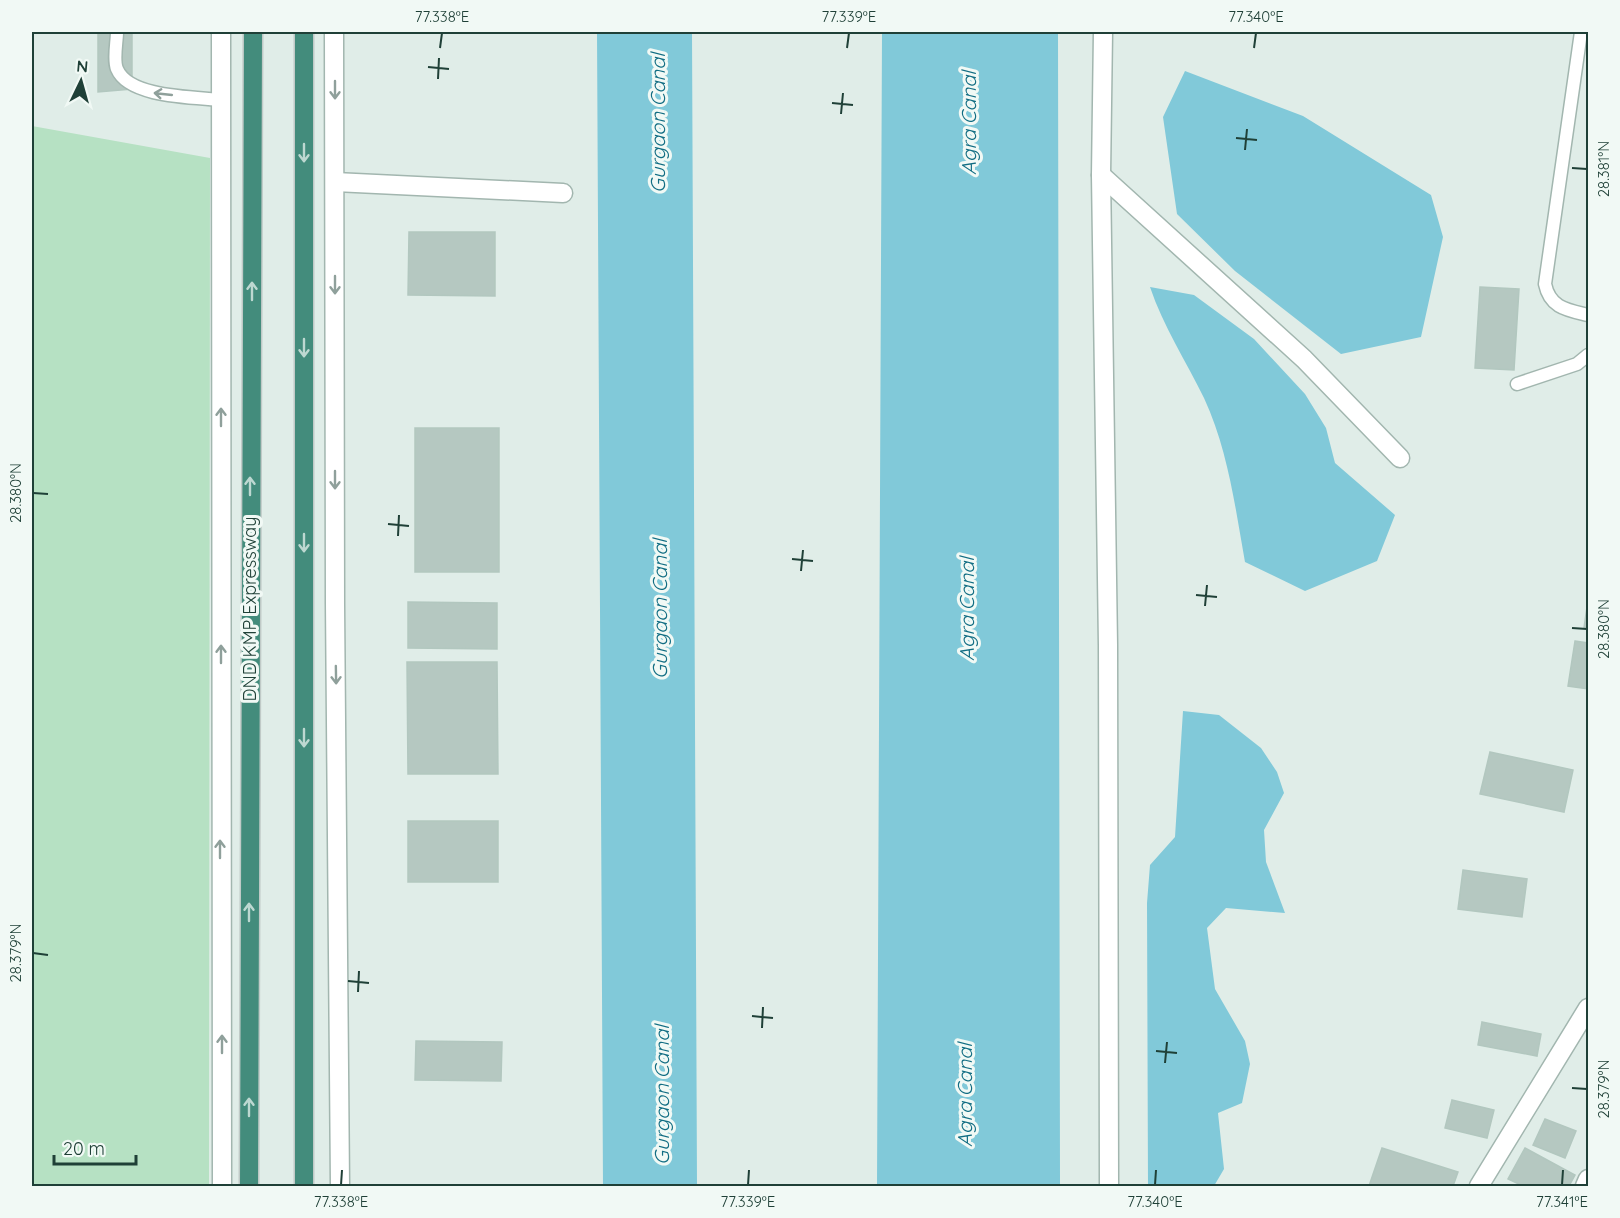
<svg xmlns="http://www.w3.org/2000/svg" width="1620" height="1218" viewBox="0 0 1620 1218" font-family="Quicksand,sans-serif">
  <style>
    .green { fill: #b6e1c3 }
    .water { fill: #81c9d9 }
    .building { fill: #b5c8c1; stroke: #b2c7bf; stroke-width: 1.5 }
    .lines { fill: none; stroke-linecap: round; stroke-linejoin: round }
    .service-casing { stroke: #a2b6af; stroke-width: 15 }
    .minor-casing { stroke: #a2b6af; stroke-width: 21 }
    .tertiary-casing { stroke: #a2b6af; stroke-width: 21 }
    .trunk-casing { stroke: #c0cac7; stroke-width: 21 }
    .service { stroke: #fff; stroke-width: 12 }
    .minor { stroke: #fff; stroke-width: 18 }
    .tertiary { stroke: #fff; stroke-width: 18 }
    .trunk { stroke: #438c7c; stroke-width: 18 }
    .oneway { stroke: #8fa09b }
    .oneway2 { stroke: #bdd8d1 }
    .ticks { fill: none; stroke: #1f4037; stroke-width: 2 }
    .labels { text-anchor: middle; stroke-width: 6; stroke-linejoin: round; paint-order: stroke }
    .street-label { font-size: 18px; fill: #1f4037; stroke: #f1f9f5 }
    .water-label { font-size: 20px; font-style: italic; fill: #116d83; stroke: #f1f9f5 }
    .neatline { fill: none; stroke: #1f4037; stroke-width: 2 }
    .ticks-label { font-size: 15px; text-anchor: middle; fill: #1f4037 }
  </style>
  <rect width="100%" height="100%" fill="#e0ede8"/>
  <!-- green -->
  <path class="green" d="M 32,32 L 32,126 L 210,158 L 209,1186 L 32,1186 Z"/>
  <!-- water -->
  <path class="water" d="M 597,32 L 692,32 L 697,1186 L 603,1186 Z
    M 882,32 L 1058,32 L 1060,1186 L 877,1186 Z
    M 1185,71 L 1303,116 L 1431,195 L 1443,237 L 1421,337 L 1341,354 L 1235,271 L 1177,214 L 1163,117 Z
    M 1150,287 L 1194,295 L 1254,339 L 1305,394 L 1326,428 L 1335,463 L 1395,515 L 1377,561 L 1305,591 L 1245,562 C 1235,506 1228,450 1204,398 C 1186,361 1163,326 1150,287 Z
    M 1183,711 L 1219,715 L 1261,748 L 1277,772 L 1284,793 L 1264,830 L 1266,862 L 1285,913 L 1226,908 L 1207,928 L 1215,989 L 1245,1041 L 1250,1064 L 1242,1103 L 1218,1113 L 1224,1169 L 1214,1186 L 1148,1186 L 1147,903 L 1150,865 L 1175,837 Z"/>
  <!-- building -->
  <path class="building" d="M 98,32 L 132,32 L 132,89 L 98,92 Z
    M 409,232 L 495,232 L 495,296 L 408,295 Z
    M 1480,287 L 1519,289 L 1514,370 L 1475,368 Z
    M 415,428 L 499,428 L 499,572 L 415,572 Z
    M 1588,600 L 1588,629 L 1584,628 Z
    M 408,602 L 497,603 L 497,649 L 408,648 Z
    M 1575,641 L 1588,643 L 1588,689 L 1568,686 Z
    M 407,662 L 497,662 L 498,774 L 408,774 Z
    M 1490,752 L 1573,770 L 1564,812 L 1480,794 Z
    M 408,821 L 498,821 L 498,882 L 408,882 Z
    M 1463,870 L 1527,879 L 1522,917 L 1458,909 Z
    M 1482,1022 L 1541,1034 L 1537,1056 L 1478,1045 Z
    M 416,1041 L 502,1042 L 501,1081 L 415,1080 Z
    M 1452,1100 L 1494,1110 L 1487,1138 L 1445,1128 Z
    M 1545,1119 L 1576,1131 L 1565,1158 L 1533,1145 Z
    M 1382,1148 L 1458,1172 L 1453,1186 L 1369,1186 Z
    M 1525,1148 L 1575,1175 L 1569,1186 L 1523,1186 L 1508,1179 Z"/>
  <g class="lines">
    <!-- service casing -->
    <g class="service-casing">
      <path id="service" d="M 117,32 C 117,42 113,60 117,69 C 129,98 195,97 222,100
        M 1581,32 L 1545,284 C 1550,308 1567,310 1588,315
        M 1517,384 L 1577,364 L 1588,355"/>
    </g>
    <!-- minor casing -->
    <g class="minor-casing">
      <path id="minor" d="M 1101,175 L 1304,359 L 1400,458
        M 335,182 L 563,193
        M 1479,1186 L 1588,1008
        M 1585,1186 L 1588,1179"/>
    </g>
    <!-- tertiary casing -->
    <g class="tertiary-casing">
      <path id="tertiary" d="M 221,32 L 222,1186
        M 334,32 L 335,604 L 340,1186
        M 1103,32 L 1101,175 L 1108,645 L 1109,1186"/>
    </g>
    <!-- trunk casing -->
    <g class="trunk-casing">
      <path id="trunk" d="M 249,1186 L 253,32
        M 304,1186 L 304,32"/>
    </g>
    <!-- service -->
    <use href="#service" class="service"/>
    <!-- minor -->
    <use href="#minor" class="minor"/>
    <!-- tertiary -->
    <use href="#tertiary" class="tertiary"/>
    <!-- trunk -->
    <use href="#trunk" class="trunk"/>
  </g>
  <!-- one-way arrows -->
  <defs><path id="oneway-shaft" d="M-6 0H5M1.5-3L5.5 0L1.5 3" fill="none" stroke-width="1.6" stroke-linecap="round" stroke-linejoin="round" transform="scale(1.5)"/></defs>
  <g class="oneway">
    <use href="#oneway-shaft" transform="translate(335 90) rotate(90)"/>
    <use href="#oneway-shaft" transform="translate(163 94) rotate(-174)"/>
    <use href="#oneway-shaft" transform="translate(335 285) rotate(90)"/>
    <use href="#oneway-shaft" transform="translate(221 417) rotate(-90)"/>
    <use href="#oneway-shaft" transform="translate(335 480) rotate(90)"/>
    <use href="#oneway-shaft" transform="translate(221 654) rotate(-90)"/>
    <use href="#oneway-shaft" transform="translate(336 675) rotate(89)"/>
    <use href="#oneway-shaft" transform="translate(220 849) rotate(-90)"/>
    <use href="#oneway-shaft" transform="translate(222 1044) rotate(-90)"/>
  </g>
  <g class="oneway2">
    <use href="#oneway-shaft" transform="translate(304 153) rotate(90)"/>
    <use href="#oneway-shaft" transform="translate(252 291) rotate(-90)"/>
    <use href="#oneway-shaft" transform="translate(304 348) rotate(90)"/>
    <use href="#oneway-shaft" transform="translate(250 486) rotate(-90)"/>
    <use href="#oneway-shaft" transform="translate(304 543) rotate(90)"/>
    <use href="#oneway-shaft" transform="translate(304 738) rotate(90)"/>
    <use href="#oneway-shaft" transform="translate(249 912) rotate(-90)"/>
    <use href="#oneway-shaft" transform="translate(249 1107) rotate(-90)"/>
  </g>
  <!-- ticks -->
  <path class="ticks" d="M 440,48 L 442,33M 847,48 L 849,33M 1254,48 L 1256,33M 428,67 L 449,69M 438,79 L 439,58M 832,103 L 853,105M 841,114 L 843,93M 1236,138 L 1257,140M 1245,150 L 1247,129M 1572,168 L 1587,169M 33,493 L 48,494M 388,524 L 409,526M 398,536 L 399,515M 792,559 L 813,561M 801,571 L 803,550M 1196,595 L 1217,597M 1205,606 L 1207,585M 1572,628 L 1587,629M 33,953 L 48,955M 348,981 L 369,983M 358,992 L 359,971M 752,1016 L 773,1018M 762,1028 L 763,1007M 1156,1051 L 1177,1053M 1165,1063 L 1167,1042M 1572,1088 L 1587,1089M 341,1185 L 342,1170M 748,1185 L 749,1170M 1155,1185 L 1156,1170M 1562,1185 L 1563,1170"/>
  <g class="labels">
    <!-- street labels -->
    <g class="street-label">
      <text transform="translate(250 609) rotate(-90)" y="6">DND KMP Expressway</text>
    </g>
    <!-- water labels -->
    <g class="water-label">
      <text transform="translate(658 123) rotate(-90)" y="7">Gurgaon Canal</text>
      <text transform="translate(969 123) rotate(-90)" y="7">Agra Canal</text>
      <text transform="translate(660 609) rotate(-90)" y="7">Gurgaon Canal</text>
      <text transform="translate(967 609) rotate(-90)" y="7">Agra Canal</text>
      <text transform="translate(662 1095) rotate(-90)" y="7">Gurgaon Canal</text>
      <text transform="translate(965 1095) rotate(-90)" y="7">Agra Canal</text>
    </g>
  </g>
  <!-- border -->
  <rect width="1620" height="1218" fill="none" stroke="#f1f9f5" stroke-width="66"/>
  <!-- north arrow -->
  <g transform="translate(81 81) rotate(5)" stroke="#f1f9f5" stroke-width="4.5" paint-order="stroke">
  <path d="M0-4.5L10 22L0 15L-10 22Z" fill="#1f4037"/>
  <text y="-9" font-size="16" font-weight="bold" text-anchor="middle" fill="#1f4037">N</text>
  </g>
  <!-- scale -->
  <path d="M54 1155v9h82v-9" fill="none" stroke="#1f4037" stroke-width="3"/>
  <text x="63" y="1155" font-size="18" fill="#1f4037" stroke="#f1f9f5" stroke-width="4.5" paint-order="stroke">20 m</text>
  <rect x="33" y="33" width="1554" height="1152" class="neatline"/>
  <g class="ticks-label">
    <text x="442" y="22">77.338°E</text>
    <text x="849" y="22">77.339°E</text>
    <text x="1256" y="22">77.340°E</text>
    <text transform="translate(1604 169) rotate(-90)" y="5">28.381°N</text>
    <text transform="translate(16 493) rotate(-90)" y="5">28.380°N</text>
    <text transform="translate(1604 629) rotate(-90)" y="5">28.380°N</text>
    <text transform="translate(16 953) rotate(-90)" y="5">28.379°N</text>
    <text transform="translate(1604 1089) rotate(-90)" y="5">28.379°N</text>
    <text x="341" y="1207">77.338°E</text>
    <text x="748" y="1207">77.339°E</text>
    <text x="1155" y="1207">77.340°E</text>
    <text x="1562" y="1207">77.341°E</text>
  </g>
</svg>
